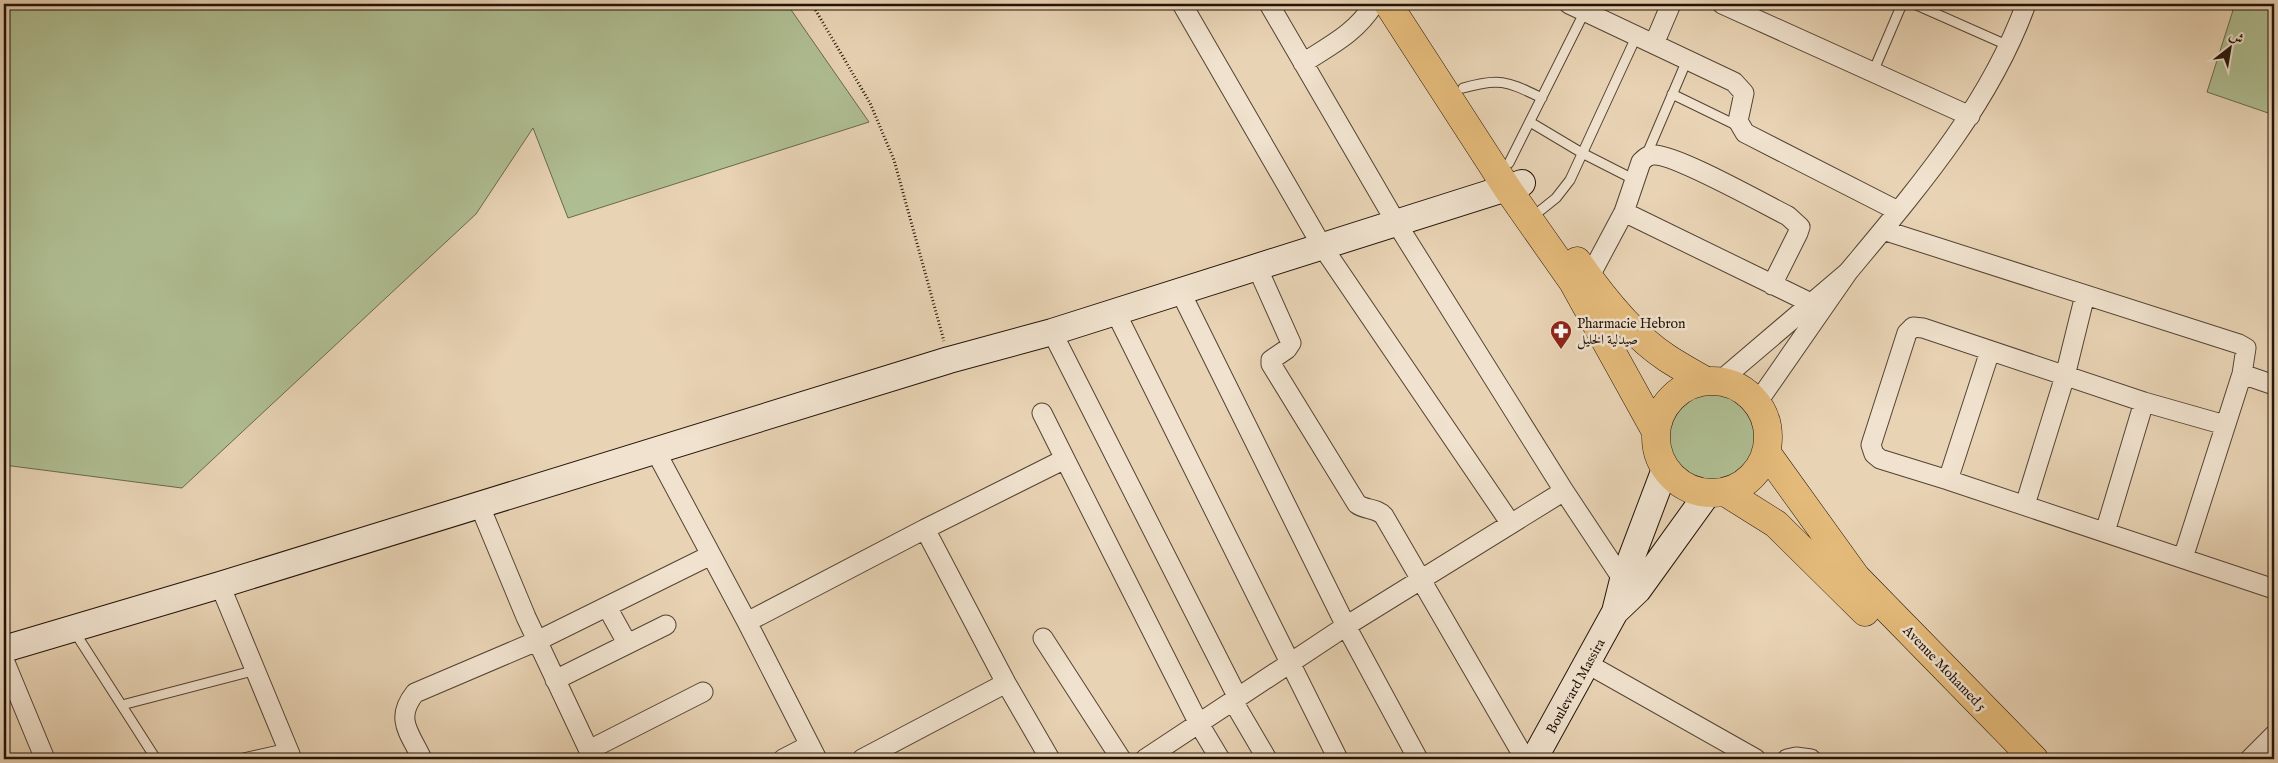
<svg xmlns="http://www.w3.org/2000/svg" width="2278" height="763" viewBox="0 0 2278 763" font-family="'IM FELL English',Amiri,serif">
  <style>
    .green { fill: #afbe92; stroke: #69684d }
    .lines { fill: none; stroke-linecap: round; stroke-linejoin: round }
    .lane-casing { stroke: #544333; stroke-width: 11 }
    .street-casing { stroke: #544333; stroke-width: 21 }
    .secondary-casing { stroke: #231308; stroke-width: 28 }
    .primary-casing { stroke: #231308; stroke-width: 29 }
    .path { stroke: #231308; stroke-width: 3; stroke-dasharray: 1 2.5; stroke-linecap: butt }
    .lane { stroke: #f0e2ce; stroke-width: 9 }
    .street { stroke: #f0e2ce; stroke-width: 19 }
    .secondary { stroke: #f0e2ce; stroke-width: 26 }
    .primary { stroke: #e4ba7a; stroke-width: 28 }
    .labels { text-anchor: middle; stroke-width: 5; stroke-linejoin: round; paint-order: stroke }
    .poi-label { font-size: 14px; fill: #231308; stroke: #f0e2ce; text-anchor: start }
    .street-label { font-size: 14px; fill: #231308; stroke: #f0e2ce }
  </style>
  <rect width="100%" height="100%" fill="#e8d3b4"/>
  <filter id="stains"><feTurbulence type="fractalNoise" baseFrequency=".004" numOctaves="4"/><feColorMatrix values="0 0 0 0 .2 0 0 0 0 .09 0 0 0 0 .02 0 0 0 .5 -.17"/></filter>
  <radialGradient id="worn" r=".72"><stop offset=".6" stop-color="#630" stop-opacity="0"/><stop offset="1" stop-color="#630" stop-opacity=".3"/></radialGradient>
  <!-- green -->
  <path class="green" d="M 4,4 L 787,4 L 869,122 L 568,218 L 533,128 L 476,214 L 182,488 L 4,465 Z
    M 2235,4 L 2274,4 L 2274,115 L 2207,92 Z
    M1666 435a45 45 0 1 1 90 0a45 45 0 1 1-90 0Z"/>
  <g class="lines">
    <!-- lane casing -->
    <g class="lane-casing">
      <path id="lane" d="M 1914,4 L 2009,46
        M 1873,72 L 1902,4
        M 1463,88 C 1501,77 1508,82 1542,98
        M 1672,94 L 1740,127
        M 1530,122 L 1582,153 L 1635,180
        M 1646,156 L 1687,60
        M 1509,163 L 1585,11
        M 1541,210 L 1556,198 L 1570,180 L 1637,35
        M 74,631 L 156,759
        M 122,705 L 256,670
        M 239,759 L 288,748"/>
    </g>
    <!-- street casing -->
    <g class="street-casing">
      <path id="street" d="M 1182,4 L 1322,246 L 1511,524
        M 1269,4 L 1397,224 L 1564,491 L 1623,580 L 1631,585
        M 1569,4 L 1734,82 L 1744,93 L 1738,121 L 1745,133 L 1898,211
        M 1722,4 L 1970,116
        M 1654,44 L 1671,4
        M 1303,63 C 1331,45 1356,33 1374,4
        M 1624,212 L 1821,308
        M 1883,230 L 2239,344 L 2246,348 L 2242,374 L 2183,558
        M 1257,267 L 1291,343 L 1287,349 L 1271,360 L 1271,364 L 1357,504 C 1365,510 1377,508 1384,516 L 1525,759
        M 1848,272 C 1917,189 1989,106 2026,4
        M 1584,287 L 1624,212 L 1641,162 C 1645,158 1648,155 1654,155 C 1675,154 1764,204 1788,216 L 1800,227 L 1798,233 L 1772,285
        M 1115,311 L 1338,759
        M 1052,332 L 1238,698
        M 2242,374 L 2274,385
        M 1720,381 L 1848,272 L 1757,403
        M 1042,413 L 1065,459
        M 2225,425 L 2144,402 L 1923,328 L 1913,327 L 1907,333 L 1871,445 L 1874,454 L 1880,459 L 1948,480 L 2274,589
        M 655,450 L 747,622 L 817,759
        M 1948,480 L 1990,351
        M 479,504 L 526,617 L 593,759
        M 2025,505 L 2065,376 L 2085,295
        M 2105,532 L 2144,402
        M 220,585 L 292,759
        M 607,607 L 627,643
        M 747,622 L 925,529
        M 1043,638 L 1121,759
        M 4,660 L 45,759
        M 1586,663 L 1756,759
        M 555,680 L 666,625
        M 1233,701 L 1267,759
        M 589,750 L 703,692
        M 422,759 C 410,733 394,719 415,693 L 537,641 L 711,555
        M 783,759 L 810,745
        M 862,759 L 1006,683
        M 1050,759 L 1006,683 L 925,529 L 1065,459 L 1199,724 L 1220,759
        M 1145,759 L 1346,626 L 1180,291
        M 1418,759 L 1346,626 L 1564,491
        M 1787,759 L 1796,757 L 1811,759
        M 2250,759 L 2274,735"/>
    </g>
    <!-- secondary casing -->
    <g class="secondary-casing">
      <path id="secondary" d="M 1665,469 L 1623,580 L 1615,612 L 1638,590 L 1708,493
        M 4,649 L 220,585 L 949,360 L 1052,332 L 1522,183
        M 1534,759 L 1615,612"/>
    </g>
    <!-- primary casing -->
    <g class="primary-casing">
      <path id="primary" d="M 1388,4 L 1507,188 L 1573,282 L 1655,430
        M 1577,261 C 1600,294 1633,336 1667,358 C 1679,366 1692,373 1704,380
        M1656 437a56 56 0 1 1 112 0a56 56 0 1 1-112 0Z
        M 1766,452 L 1856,577 L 2034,759
        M 1725,492 L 1776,524 L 1865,612"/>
    </g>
    <!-- path -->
    <path class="path" d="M 812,4 L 870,103 L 894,160 L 944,341"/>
    <!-- lane -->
    <use href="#lane" class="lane"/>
    <!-- street -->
    <use href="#street" class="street"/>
    <!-- secondary -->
    <use href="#secondary" class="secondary"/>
    <!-- primary -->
    <use href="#primary" class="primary"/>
  </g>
  <!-- icons -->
  <defs>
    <g id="pharmacy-pin" transform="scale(1.125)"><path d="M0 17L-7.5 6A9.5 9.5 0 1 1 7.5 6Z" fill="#8f2418" stroke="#f0e2ce"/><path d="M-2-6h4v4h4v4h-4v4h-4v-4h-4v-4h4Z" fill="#fff"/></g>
  </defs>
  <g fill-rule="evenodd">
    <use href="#pharmacy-pin" x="1561" y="331"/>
  </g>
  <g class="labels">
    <!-- poi labels -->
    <g class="poi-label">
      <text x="1577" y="328">Pharmacie Hebron<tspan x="1577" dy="16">صيدلية الخليل</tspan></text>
    </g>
    <!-- street labels -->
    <g class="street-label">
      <text transform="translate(1945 668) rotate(46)" y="5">Avenue Mohamed 5</text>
      <text transform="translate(1575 686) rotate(-61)" y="5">Boulevard Massira</text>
    </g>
  </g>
  <!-- margin -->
  <rect width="2278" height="763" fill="none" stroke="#e8d3b4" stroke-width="20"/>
  <rect x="5" y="5" width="2268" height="753" fill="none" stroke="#231308" stroke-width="2.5"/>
  <rect x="10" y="10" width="2258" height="743" fill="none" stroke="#231308"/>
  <!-- north arrow -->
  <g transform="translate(2230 48) rotate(31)" stroke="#f0e2ce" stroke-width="4" paint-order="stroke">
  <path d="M0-4L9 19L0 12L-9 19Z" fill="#231308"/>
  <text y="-8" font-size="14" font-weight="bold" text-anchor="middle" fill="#231308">ش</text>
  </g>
  <rect width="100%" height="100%" filter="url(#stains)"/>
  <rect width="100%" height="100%" fill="url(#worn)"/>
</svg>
